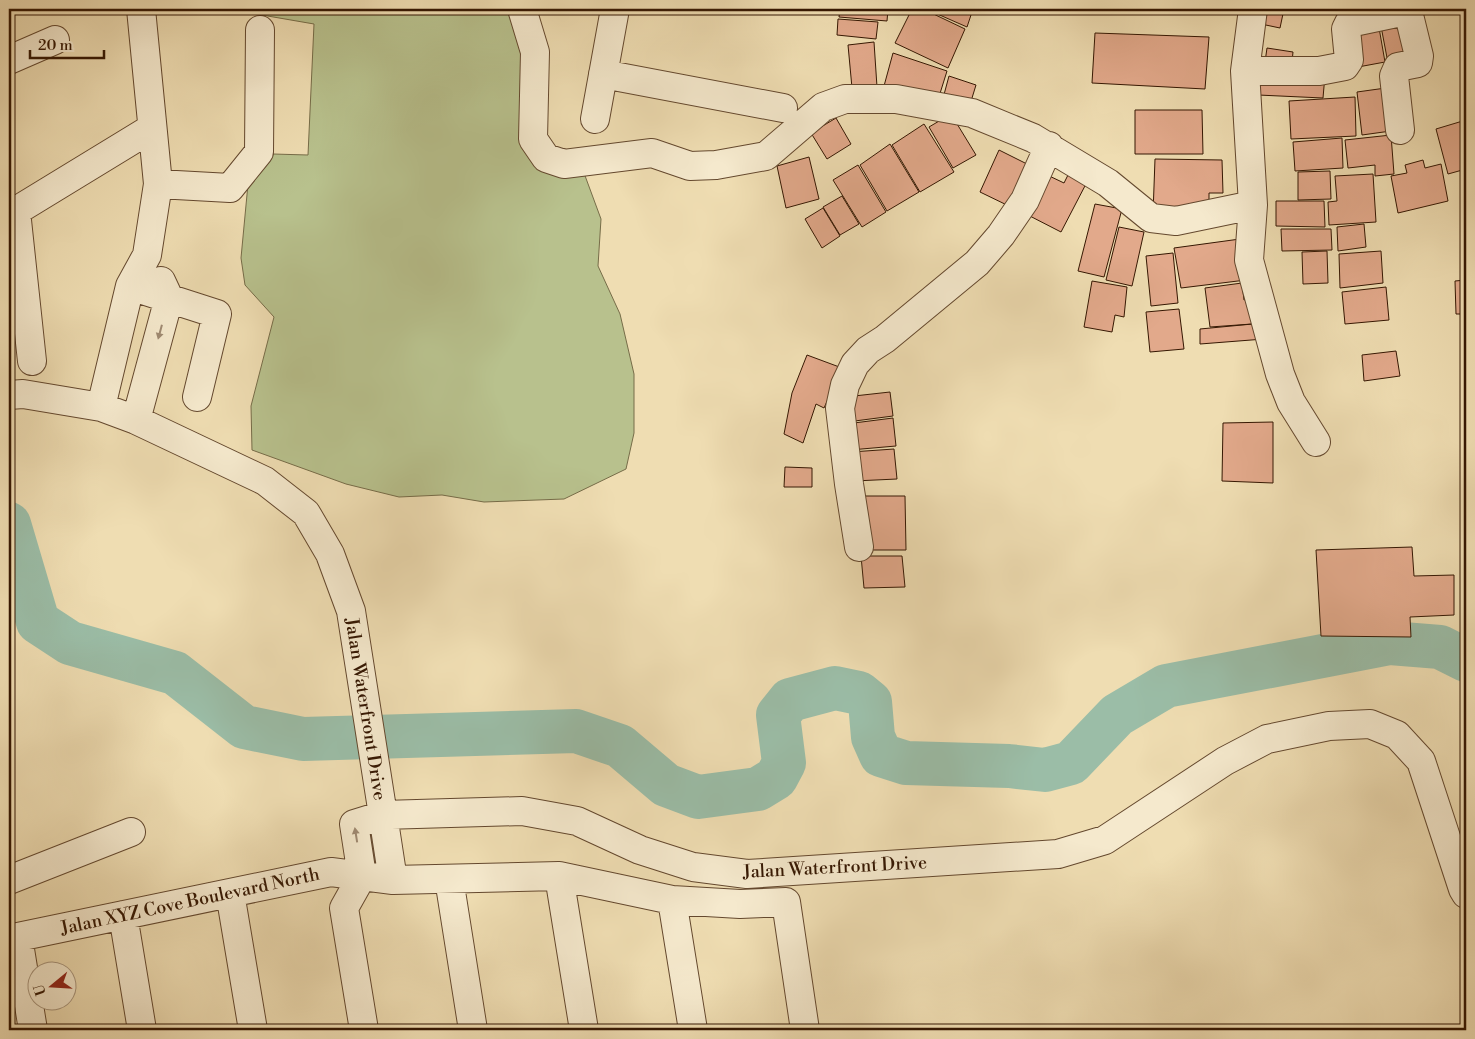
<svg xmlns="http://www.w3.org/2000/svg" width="1475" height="1039" viewBox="0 0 1475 1039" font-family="'Libre Bodoni',serif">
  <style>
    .green { fill: #b8c18d; stroke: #766c48 }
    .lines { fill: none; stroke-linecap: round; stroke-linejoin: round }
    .river { stroke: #9bbda7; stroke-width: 44 }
    .building { fill: #e2a98b; stroke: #351702 }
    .minor-casing { stroke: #64482e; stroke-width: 30 }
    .minor { stroke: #f5e9cd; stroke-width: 28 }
    .oneway { fill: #9f8a72 }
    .labels { text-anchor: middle; stroke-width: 4; stroke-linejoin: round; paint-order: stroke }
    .street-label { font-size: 18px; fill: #351702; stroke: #f5e9cd }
  </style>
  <rect width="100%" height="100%" fill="#efddb2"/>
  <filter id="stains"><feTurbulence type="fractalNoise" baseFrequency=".004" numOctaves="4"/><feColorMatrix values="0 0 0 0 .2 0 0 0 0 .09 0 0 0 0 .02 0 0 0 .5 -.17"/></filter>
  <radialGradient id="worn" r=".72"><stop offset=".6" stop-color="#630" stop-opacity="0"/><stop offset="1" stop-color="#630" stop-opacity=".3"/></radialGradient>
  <!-- green -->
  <path class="green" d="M 212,9 L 514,9 L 523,32 L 524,150 L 543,168 L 584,173 L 601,219 L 598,266 L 620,314 L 634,374 L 634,433 L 626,469 L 564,499 L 484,502 L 442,495 L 399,497 L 346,484 L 252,450 L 251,406 L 274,317 L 245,285 L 241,258 L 248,184 L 273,154 L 308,155 L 314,24 L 227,9 Z"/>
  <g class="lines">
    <!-- river -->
    <path class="river" d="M 9,524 L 38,622 L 70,643 L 175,673 L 244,727 L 303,739 L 576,731 L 620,746 L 666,785 L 698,797 L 758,789 L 776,778 L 784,763 L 778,715 L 790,700 L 835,688 L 859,693 L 870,702 L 873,737 L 881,755 L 906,763 L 1009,766 L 1045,770 L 1071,763 L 1117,715 L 1166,686 L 1390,643 L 1440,647 L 1466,660"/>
  </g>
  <!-- building -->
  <path class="building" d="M 840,9 L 888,9 L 887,21 L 839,17 Z
    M 912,9 L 923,9 L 965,29 L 948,68 L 895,43 Z
    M 926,9 L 973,9 L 967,27 Z
    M 1264,9 L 1284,9 L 1280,28 L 1261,24 Z
    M 1406,15 L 1416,57 L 1388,63 L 1380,21 Z
    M 838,19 L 878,22 L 876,39 L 837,35 Z
    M 1378,22 L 1385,62 L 1358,67 L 1350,27 Z
    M 1095,33 L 1209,37 L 1205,89 L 1092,83 Z
    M 874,42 L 877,87 L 852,88 L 848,45 Z
    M 1267,48 L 1293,52 L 1291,72 L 1264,69 Z
    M 893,53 L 947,71 L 937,103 L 884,86 Z
    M 1259,71 L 1325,75 L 1323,98 L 1258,95 Z
    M 949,76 L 976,85 L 968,111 L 942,102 Z
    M 1393,87 L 1398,130 L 1362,135 L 1357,92 Z
    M 1355,97 L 1356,136 L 1291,139 L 1289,101 Z
    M 1135,110 L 1202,110 L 1203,154 L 1135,154 Z
    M 951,114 L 976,155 L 953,168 L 929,127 Z
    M 836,118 L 851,144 L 827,159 L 811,133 Z
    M 1466,120 L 1466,169 L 1448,174 L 1436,129 Z
    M 924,124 L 954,172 L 920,192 L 892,145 Z
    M 1391,135 L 1394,174 L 1375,176 L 1375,165 L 1348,168 L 1345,140 Z
    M 1342,138 L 1343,168 L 1295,171 L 1293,142 Z
    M 890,144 L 919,192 L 887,211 L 860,165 Z
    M 999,150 L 1029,165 L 1011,207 L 980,192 Z
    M 809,157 L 819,199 L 786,208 L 777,166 Z
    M 1155,159 L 1222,160 L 1223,193 L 1209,193 L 1209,212 L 1153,214 Z
    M 1423,160 L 1425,168 L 1441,164 L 1448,201 L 1398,213 L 1391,176 L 1407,173 L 1405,165 Z
    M 858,165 L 886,212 L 862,227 L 833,180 Z
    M 1330,171 L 1331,199 L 1298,200 L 1298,172 Z
    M 1043,173 L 1064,183 L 1069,173 L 1087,182 L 1061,232 L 1024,213 Z
    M 1373,174 L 1376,222 L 1329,225 L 1328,202 L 1337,201 L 1335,176 Z
    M 842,196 L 859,224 L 840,235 L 823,207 Z
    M 1276,201 L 1324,201 L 1325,227 L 1276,226 Z
    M 1095,204 L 1122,209 L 1104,277 L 1078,271 Z
    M 823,208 L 840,236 L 822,248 L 805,219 Z
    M 1364,224 L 1366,247 L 1338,251 L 1337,227 Z
    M 1119,227 L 1144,232 L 1132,286 L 1106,280 Z
    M 1281,229 L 1331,229 L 1332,250 L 1282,251 Z
    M 1240,239 L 1246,280 L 1181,288 L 1174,248 Z
    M 1327,251 L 1328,283 L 1303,284 L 1302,252 Z
    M 1381,251 L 1383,283 L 1340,288 L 1339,254 Z
    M 1173,253 L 1178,303 L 1151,306 L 1146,256 Z
    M 1466,280 L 1466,314 L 1456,314 L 1455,281 Z
    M 1092,281 L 1127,287 L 1124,317 L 1115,315 L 1112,332 L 1084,327 Z
    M 1242,283 L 1244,300 L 1249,299 L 1252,324 L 1210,327 L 1205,288 Z
    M 1386,287 L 1389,320 L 1345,324 L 1342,292 Z
    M 1179,309 L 1184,349 L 1150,352 L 1146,312 Z
    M 1263,323 L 1264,339 L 1200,344 L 1200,329 Z
    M 1396,351 L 1400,376 L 1364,381 L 1362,355 Z
    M 807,355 L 842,368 L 824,408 L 816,404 L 803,443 L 784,434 L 792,393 Z
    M 890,392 L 893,416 L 847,422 L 845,397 Z
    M 893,418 L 896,446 L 850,450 L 846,424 Z
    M 1273,422 L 1273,483 L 1222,481 L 1223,423 Z
    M 894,449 L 897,479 L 854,481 L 851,452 Z
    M 785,467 L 812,468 L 812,487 L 784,487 Z
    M 863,496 L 905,496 L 906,550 L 864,550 Z
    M 1412,547 L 1414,576 L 1454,575 L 1454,615 L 1410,617 L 1411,637 L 1321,636 L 1316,550 Z
    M 861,556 L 902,556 L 905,587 L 864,588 Z"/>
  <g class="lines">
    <!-- minor casing -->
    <g class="minor-casing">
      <path id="minor" d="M 522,9 L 535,52 L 533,139 L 546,158 L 564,164 L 652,153 L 690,166 L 716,165 L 766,156 L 823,107 L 845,99 L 896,99 L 972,113 L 1033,138 L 1108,183 L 1151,218 L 1176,221 L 1253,205
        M 1253,9 L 1245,71 L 1253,205 L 1249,260 L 1280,374 L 1291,402 L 1316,442
        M 9,60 L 55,40
        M 1245,71 L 1319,71 L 1345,66 L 1349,60 L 1346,29 L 1349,23 L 1406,11 L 1409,15 L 1419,56 L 1418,63 L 1398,67 L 1394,76 L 1400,130
        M 603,74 L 783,108
        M 595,119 L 615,9
        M 158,184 L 230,188 L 259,152 L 260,30
        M 16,211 L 32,361
        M 9,212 L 16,211 L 152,128
        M 130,286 L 217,314 L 197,397
        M 9,395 L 23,394 L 101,407 L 136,420 L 265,481 L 306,513 L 330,554 L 351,611 L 383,815 L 522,811 L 577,821 L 640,850 L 693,867 L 747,874 L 1058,854 L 1105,840 L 1225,761 L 1267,739 L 1329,726 L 1370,724 L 1397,735 L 1421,761 L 1463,889 L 1466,894
        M 101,407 L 130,286 L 147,255 L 158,184 L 141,9
        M 136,420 L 169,298 L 161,281
        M 859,547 L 849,484 L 840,408 L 845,385 L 855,364 L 868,350 L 885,339 L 977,263 L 1001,235 L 1025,200 L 1049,146
        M 362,876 L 344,908 L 364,1030
        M 362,876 L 354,824 L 383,815 L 393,880
        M 559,876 L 584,1030
        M 449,879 L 473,1030
        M 9,880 L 131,832
        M 230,893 L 253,1030
        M 672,900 L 693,1030
        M 123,915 L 142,1030
        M 33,1030 L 18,937 L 331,872 L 393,880 L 559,876 L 672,900 L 740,904 L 786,902 L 805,1030"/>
    </g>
    <!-- minor -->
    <use href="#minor" class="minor"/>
  </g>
  <!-- one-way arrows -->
  <defs><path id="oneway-solid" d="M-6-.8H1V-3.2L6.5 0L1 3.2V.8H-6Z" transform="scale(1.25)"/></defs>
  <g class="oneway">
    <use href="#oneway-solid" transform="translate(160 332) rotate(105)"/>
    <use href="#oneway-solid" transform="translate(356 835) rotate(-99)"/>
  </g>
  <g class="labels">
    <!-- street labels -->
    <g class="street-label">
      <text transform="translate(366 709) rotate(81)" y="6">Jalan Waterfront Drive</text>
      <text transform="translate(835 867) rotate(-3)" y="6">Jalan Waterfront Drive</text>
      <text transform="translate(190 901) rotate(-12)" y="6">Jalan XYZ Cove Boulevard North</text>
    </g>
  </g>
  <!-- margin -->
  <rect width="1475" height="1039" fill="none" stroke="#efddb2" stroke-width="30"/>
  <rect x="10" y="10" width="1455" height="1019" fill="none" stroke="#351702" stroke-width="2.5"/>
  <rect x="15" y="15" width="1445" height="1009" fill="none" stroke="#351702"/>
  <!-- north arrow -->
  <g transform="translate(52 986) rotate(252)"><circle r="24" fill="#f5e9cd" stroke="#a8957c"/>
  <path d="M0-4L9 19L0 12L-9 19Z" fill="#8f2418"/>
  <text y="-8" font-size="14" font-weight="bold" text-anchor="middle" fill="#351702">U</text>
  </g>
  <!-- scale -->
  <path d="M30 50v8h74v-8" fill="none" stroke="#351702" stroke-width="2.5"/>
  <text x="38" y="50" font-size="15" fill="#351702" stroke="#f5e9cd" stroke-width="4" paint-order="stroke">20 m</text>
  <rect width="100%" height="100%" filter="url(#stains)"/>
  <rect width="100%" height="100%" fill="url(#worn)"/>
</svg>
